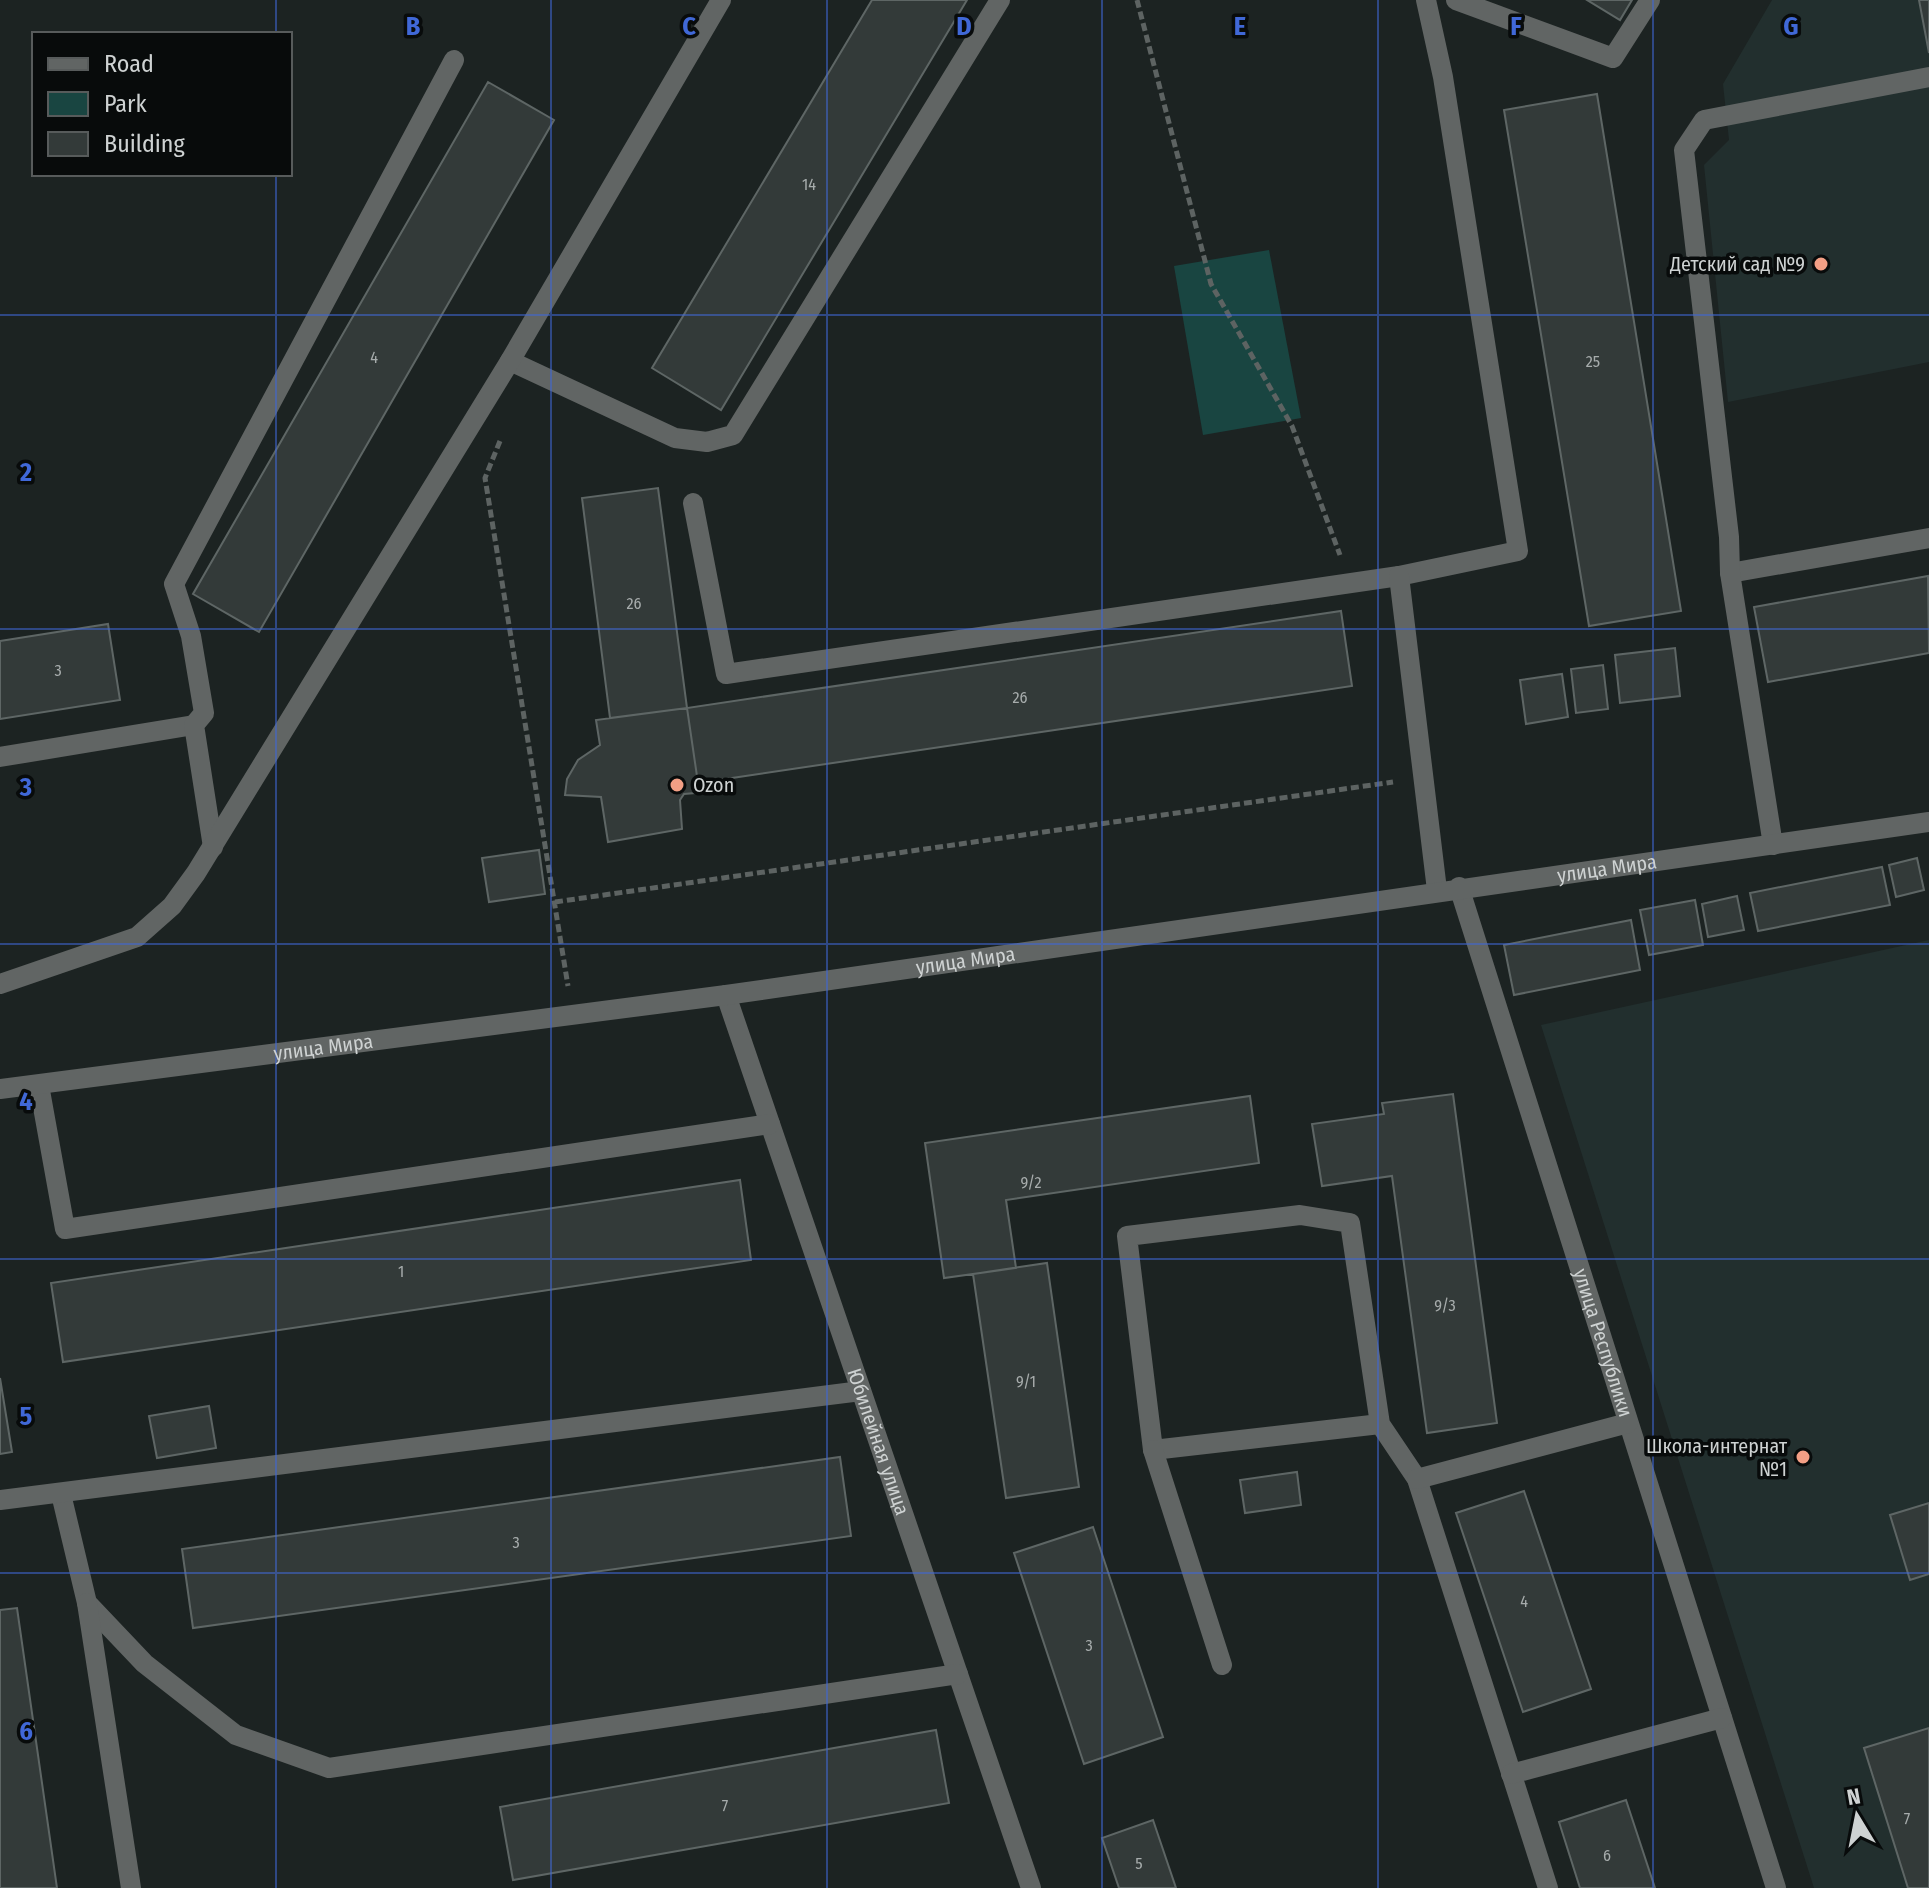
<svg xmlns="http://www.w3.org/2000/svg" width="1929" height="1888" viewBox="0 0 1929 1888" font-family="'Fira Sans Condensed',sans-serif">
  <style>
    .built { fill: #222f2e }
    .green { fill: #194541 }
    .building { fill: #333a39; stroke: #5e6665; stroke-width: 2 }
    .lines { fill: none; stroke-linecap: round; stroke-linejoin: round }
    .path { stroke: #5d6362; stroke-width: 5; stroke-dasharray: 8 4; stroke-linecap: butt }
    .minor { stroke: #616564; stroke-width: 20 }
    .grid { fill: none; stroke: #4068d7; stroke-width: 2; stroke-opacity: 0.55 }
    .poi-dot { fill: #f39f85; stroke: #080b0b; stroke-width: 3 }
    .labels { text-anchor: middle; stroke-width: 7; stroke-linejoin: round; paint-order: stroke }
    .number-label { font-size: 16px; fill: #a7acac }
    .poi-label { font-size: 20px; fill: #ced2d2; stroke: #080b0b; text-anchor: end }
    .street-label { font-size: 20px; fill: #ced2d2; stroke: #080b0b }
    .grid-label { font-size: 26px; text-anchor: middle; font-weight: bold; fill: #4068d7; stroke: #080b0b; stroke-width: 7; stroke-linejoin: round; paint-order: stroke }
  </style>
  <rect width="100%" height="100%" fill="#1c2322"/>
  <!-- built -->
  <path class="built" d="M 1772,0 L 1929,0 L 1929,362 L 1728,402 L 1704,165 L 1729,140 L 1723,84 Z
    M 1929,940 L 1929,1888 L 1814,1888 L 1541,1025 Z"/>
  <!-- green -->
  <path class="green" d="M 1269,250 L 1301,418 L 1203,435 L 1174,266 Z"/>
  <!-- building -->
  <path class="building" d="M 872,0 L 967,0 L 721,410 L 652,368 Z
    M 1587,0 L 1632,0 L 1620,20 Z
    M 1919,0 L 1929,0 L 1929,53 Z
    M 488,82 L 554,120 L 259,632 L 193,594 Z
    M 1597,94 L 1681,611 L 1589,626 L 1504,110 Z
    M 658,488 L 687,708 L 610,718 L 582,498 Z
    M 1928,576 L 1929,653 L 1768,682 L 1754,607 Z
    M 1341,611 L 1352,686 L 698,783 L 687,708 Z
    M 108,624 L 120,700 L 0,719 L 0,641 Z
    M 1675,648 L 1680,696 L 1620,703 L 1615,655 Z
    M 1603,665 L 1608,709 L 1576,713 L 1571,669 Z
    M 1562,674 L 1568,717 L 1526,724 L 1520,680 Z
    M 687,708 L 698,783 L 694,784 L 695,793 L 684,794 L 680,800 L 682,829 L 608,842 L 601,797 L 565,795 L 567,779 L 578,760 L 600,745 L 596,720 Z
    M 539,850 L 545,894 L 489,902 L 482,858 Z
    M 1917,858 L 1924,890 L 1896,897 L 1889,865 Z
    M 1882,867 L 1890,905 L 1758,931 L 1750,893 Z
    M 1737,896 L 1744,930 L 1708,937 L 1702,904 Z
    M 1695,900 L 1703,945 L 1649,955 L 1640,910 Z
    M 1631,920 L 1640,970 L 1514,995 L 1504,945 Z
    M 1453,1094 L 1497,1423 L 1427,1433 L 1392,1176 L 1322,1186 L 1312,1124 L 1384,1114 L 1382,1103 Z
    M 1250,1096 L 1259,1163 L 1006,1200 L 1016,1268 L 944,1278 L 925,1143 Z
    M 740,1180 L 751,1260 L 63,1362 L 51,1283 Z
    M 1047,1263 L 1079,1487 L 1006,1498 L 973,1274 Z
    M 0,1378 L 12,1452 L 0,1454 Z
    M 209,1406 L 216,1448 L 157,1458 L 149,1416 Z
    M 840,1457 L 851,1536 L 193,1628 L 182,1549 Z
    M 1297,1472 L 1301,1505 L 1245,1513 L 1240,1480 Z
    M 1524,1491 L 1591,1689 L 1523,1712 L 1456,1513 Z
    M 1929,1503 L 1929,1574 L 1910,1580 L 1890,1515 Z
    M 1093,1527 L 1163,1737 L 1084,1764 L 1014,1553 Z
    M 17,1608 L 57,1888 L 0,1888 L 0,1610 Z
    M 1929,1728 L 1929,1888 L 1908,1888 L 1864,1748 Z
    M 936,1730 L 949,1803 L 513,1880 L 500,1807 Z
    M 1626,1800 L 1655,1888 L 1580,1888 L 1559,1822 Z
    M 1153,1820 L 1176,1888 L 1119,1888 L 1102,1838 Z"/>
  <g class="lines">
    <!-- path -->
    <path class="path" d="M 1137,0 L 1211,284 L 1292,426 L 1340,555
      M 500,441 L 485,478 L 568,986
      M 555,902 L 1393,782"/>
    <!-- minor -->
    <g class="minor">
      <path d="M 1456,0 L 1613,58 L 1650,0"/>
      <path d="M 510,361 L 675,438 L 707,442 L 733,435 L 1000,0"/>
      <path d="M 693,503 L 726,674 L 1399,576 L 1518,551 L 1443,77 L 1426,0"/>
      <path d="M 1730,573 L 1929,538"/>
      <path d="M 1399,576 L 1437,890"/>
      <path d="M 0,757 L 194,725"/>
      <path d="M 1773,845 L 1730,573 L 1729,537 L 1684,150 L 1704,120 L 1929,77"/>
      <path d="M 213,847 L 194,725 L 204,713 L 191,636 L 174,584 L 454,60"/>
      <path id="s1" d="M 1459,887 L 1776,1888"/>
      <path d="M 0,984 L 137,937 L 172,906 L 196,873 L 510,361 L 721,0"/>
      <path id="s2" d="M 726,995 L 1031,1888"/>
      <path d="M 39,1085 L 65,1229 L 770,1124"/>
      <path id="s3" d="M 0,1089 L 726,995 L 1929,822"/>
      <path d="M 1380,1424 L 1153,1450 L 1127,1236 L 1300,1215 L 1350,1223 L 1380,1424 L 1417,1479 L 1548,1888"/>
      <path d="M 1153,1450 L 1222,1665"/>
      <path d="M 1417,1479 L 1628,1423"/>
      <path d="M 61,1494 L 87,1603 L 144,1663 L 236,1735 L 329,1768 L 958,1674"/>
      <path d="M 0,1500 L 861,1391"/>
      <path d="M 87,1603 L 131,1888"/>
      <path d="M 1511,1774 L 1722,1718"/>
    </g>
  </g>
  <!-- grid -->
  <path class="grid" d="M 276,0 L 276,34M 551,0 L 551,1888M 827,0 L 827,1888M 1102,0 L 1102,1888M 1378,0 L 1378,1888M 1653,0 L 1653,1888M 276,174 L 276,1888M 0,315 L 1929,315M 0,629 L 1929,629M 0,944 L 1929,944M 0,1259 L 1929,1259M 0,1573 L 1929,1573"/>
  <!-- markers -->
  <g class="poi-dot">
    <circle cx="1821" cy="264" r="8"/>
    <circle cx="677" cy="785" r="8"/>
    <circle cx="1803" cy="1457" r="8"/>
  </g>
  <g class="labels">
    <!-- number labels -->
    <g class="number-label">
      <text x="809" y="190">14</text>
      <text x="374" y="363">4</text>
      <text x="1593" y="367">25</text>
      <text x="634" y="609">26</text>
      <text x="58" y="676">3</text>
      <text x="1020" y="703">26</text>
      <text x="1031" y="1188">9/2</text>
      <text x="401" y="1277">1</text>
      <text x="1445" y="1311">9/3</text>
      <text x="1026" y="1387">9/1</text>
      <text x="516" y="1548">3</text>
      <text x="1524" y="1607">4</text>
      <text x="1089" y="1651">3</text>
      <text x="725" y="1811">7</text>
      <text x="1907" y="1824">7</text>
      <text x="1607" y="1861">6</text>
      <text x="1139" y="1869">5</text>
    </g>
    <!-- poi labels -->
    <g class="poi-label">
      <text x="1805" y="271">Детский сад №9</text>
      <text x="693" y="792" text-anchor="start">Ozon</text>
      <text x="1787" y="1453">Школа-интернат<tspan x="1787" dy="23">№1</tspan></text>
    </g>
    <!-- street labels -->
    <g class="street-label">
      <text dy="7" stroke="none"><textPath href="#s3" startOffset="1622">улица Мира</textPath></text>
      <text dy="7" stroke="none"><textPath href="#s3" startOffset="974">улица Мира</textPath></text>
      <text dy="7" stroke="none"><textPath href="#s3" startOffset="326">улица Мира</textPath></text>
      <text dy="7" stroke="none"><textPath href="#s1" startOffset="478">улица Республики</textPath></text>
      <text dy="7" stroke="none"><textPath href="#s2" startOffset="472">Юбилейная улица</textPath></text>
    </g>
  </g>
  <g class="grid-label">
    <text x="413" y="35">B</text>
    <text x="689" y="35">C</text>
    <text x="964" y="35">D</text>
    <text x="1240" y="35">E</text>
    <text x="1516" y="35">F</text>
    <text x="1791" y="35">G</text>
    <text x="26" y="481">2</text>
    <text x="26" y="796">3</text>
    <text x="26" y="1110">4</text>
    <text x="26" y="1425">5</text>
    <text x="26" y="1740">6</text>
  </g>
  <!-- legend -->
  <rect x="32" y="32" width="260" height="144" fill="#080b0b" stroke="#575b5b" stroke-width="2"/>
  <rect x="48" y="58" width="40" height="12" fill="#616564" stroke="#575b5b" stroke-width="2"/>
  <text x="104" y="72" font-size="24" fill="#ced2d2">Road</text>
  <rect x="48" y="92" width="40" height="24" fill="#194541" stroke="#575b5b" stroke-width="2"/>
  <text x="104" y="112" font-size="24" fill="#ced2d2">Park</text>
  <rect x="48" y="132" width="40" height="24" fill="#333a39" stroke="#575b5b" stroke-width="2"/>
  <text x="104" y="152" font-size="24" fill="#ced2d2">Building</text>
  <!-- north arrow -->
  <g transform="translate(1857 1816) rotate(350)" stroke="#080b0b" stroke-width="6" paint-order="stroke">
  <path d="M0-6L14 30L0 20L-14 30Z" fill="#ced2d2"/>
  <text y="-12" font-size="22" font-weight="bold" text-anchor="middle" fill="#ced2d2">N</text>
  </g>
</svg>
